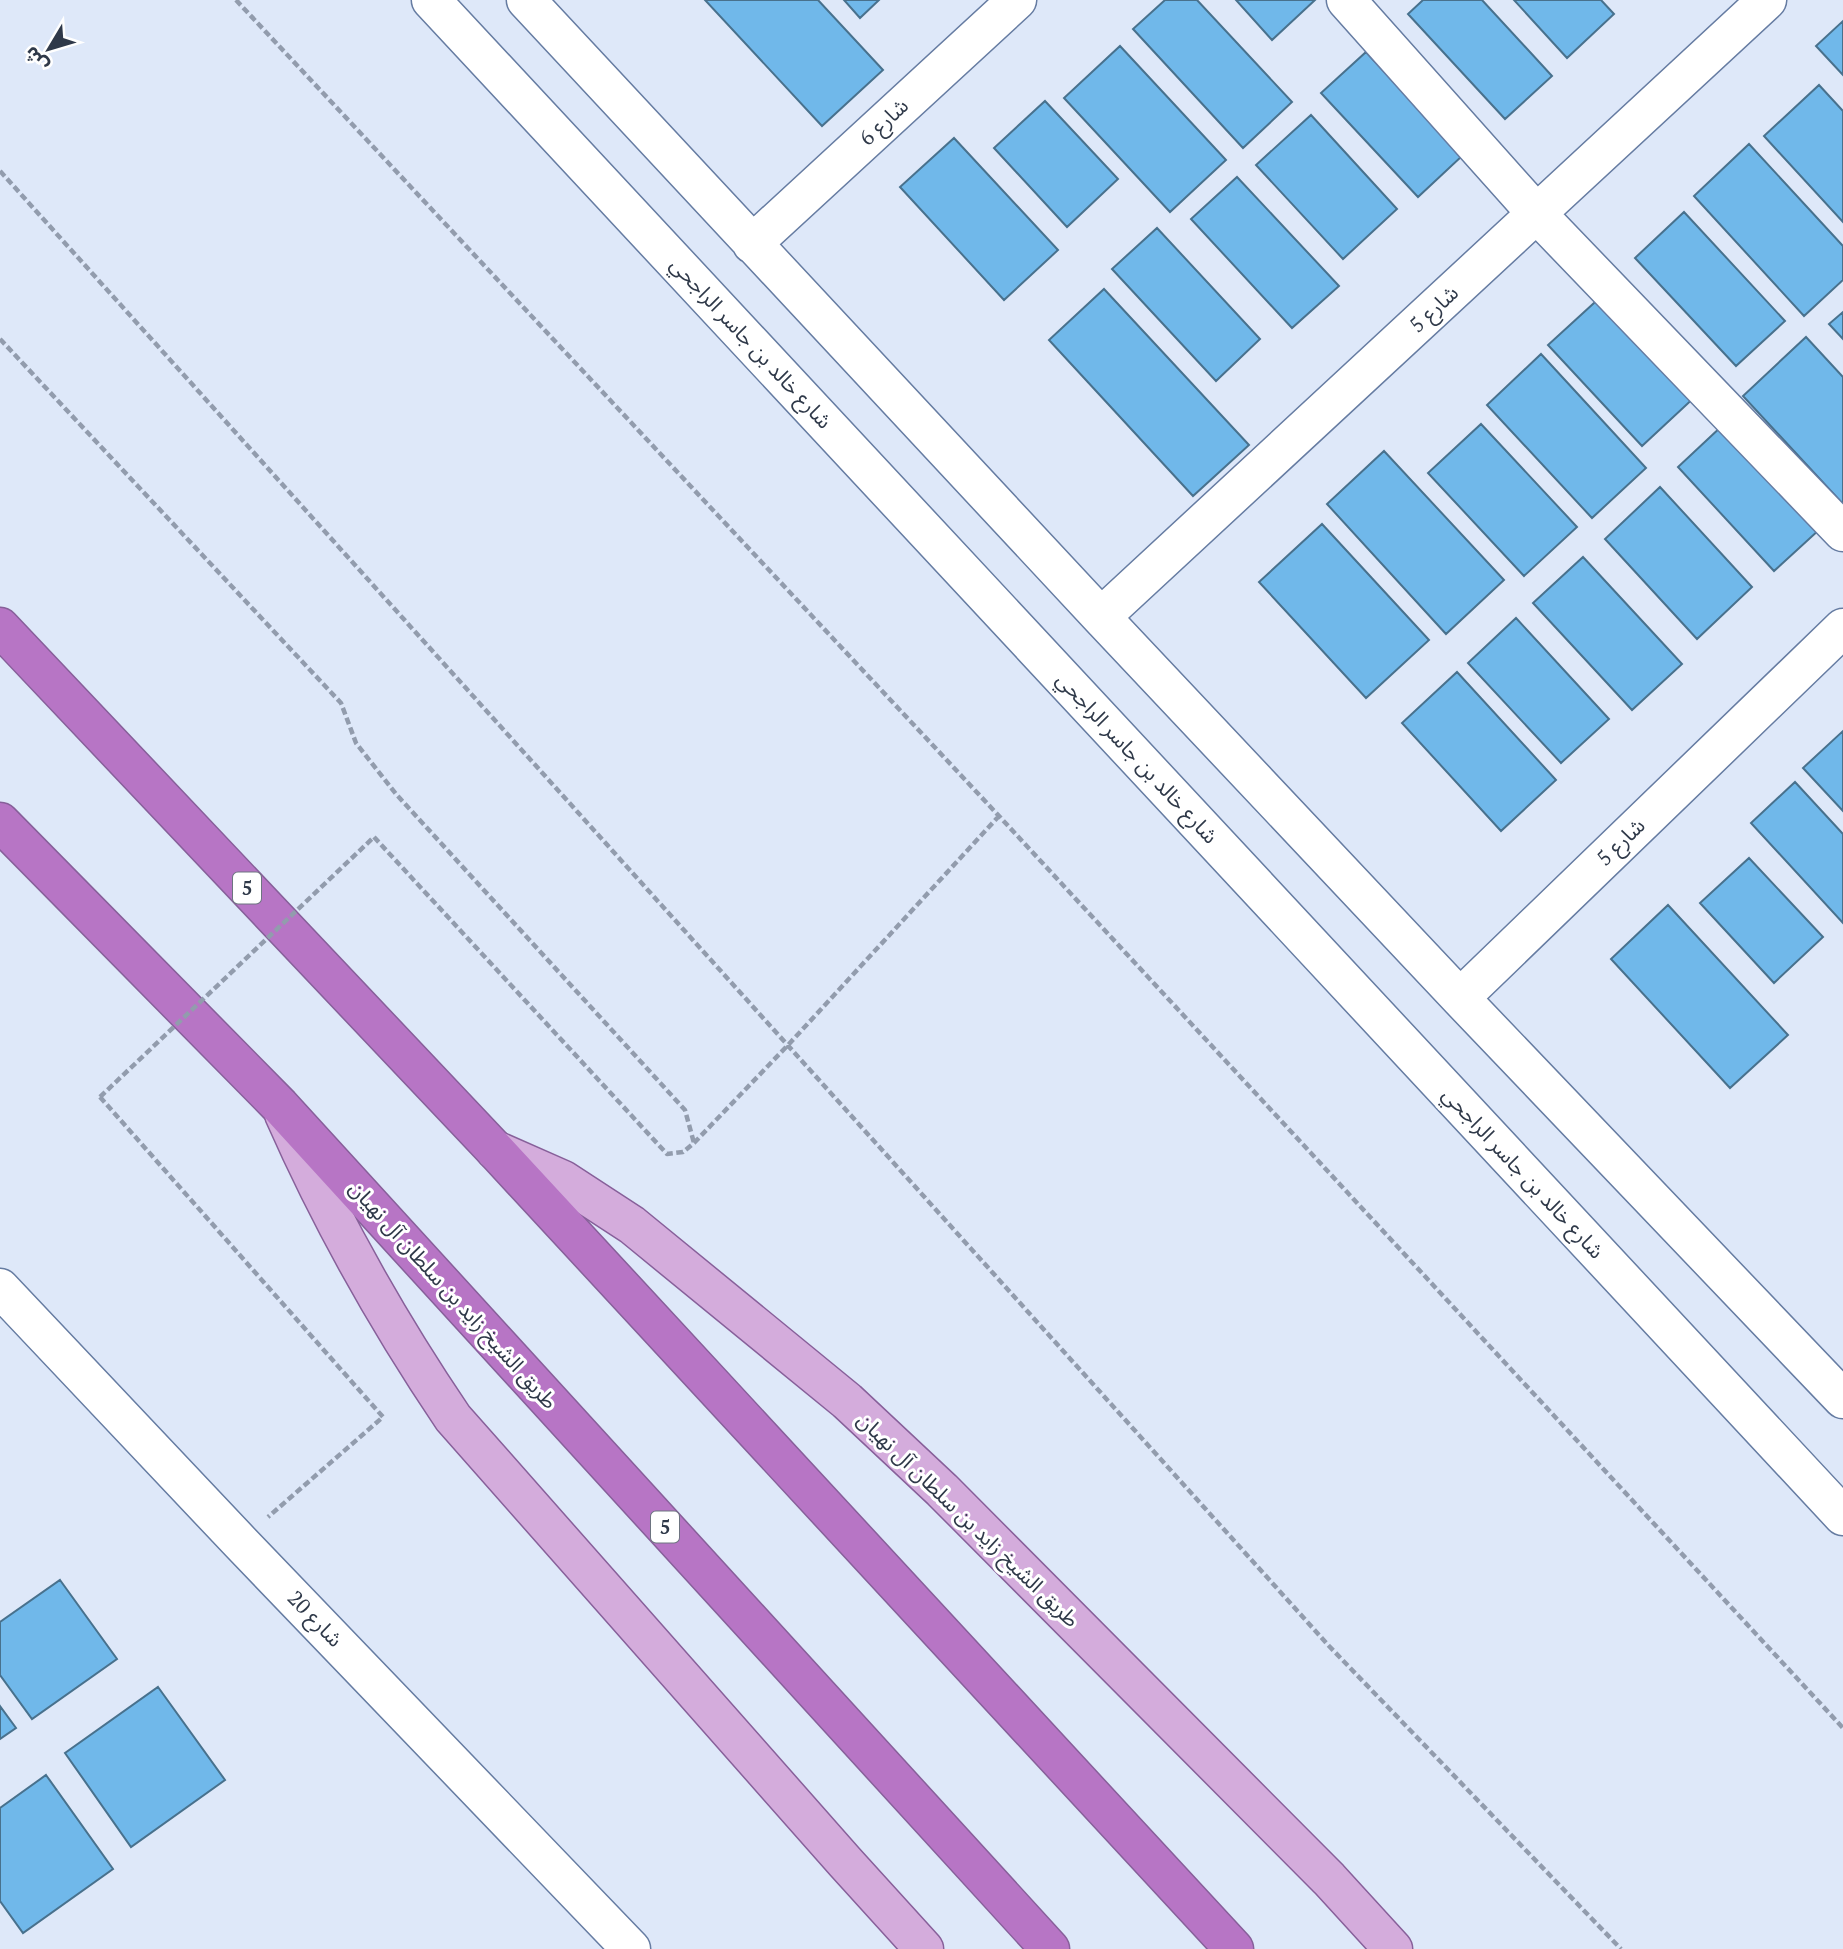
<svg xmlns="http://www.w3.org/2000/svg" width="1843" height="1949" viewBox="0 0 1843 1949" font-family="'PT Serif','Noto Sans Arabic',serif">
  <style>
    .building { fill: #70b8ea; stroke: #48718d; stroke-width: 2 }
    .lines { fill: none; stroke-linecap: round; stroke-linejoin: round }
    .minor-casing { stroke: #667ca2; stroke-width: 41 }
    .major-casing { stroke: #87609a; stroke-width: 41 }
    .highway-casing { stroke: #87609a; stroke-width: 41 }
    .path { stroke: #929cad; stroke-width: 4.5; stroke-dasharray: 7 3.5; stroke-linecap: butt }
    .minor { stroke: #fff; stroke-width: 38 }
    .major { stroke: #d4acdc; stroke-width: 38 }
    .highway { stroke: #b775c5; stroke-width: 38 }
    .path-bridge { stroke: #929cad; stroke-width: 4.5; stroke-dasharray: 7 3.5; stroke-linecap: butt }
    .labels { text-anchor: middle; stroke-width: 6; stroke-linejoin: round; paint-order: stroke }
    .shield { fill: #fff; stroke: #6d7480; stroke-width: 2 }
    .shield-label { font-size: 19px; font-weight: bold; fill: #2f3949 }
    .street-label { font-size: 21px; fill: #2f3949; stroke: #fff }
  </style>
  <rect width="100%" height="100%" fill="#dee8f9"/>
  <!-- building -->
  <path class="building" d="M 705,0 L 818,0 L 883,70 L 822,126 Z
    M 844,0 L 879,0 L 860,18 Z
    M 1165,0 L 1197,0 L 1292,102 L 1243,148 L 1133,29 Z
    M 1236,0 L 1315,0 L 1272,40 Z
    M 1423,0 L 1482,0 L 1552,76 L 1505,119 L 1408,14 Z
    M 1514,0 L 1601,0 L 1614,14 L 1567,58 Z
    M 1843,21 L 1843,75 L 1816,46 Z
    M 1120,46 L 1226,160 L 1170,212 L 1064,98 Z
    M 1366,52 L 1462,156 L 1418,197 L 1321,93 Z
    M 1819,85 L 1843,111 L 1843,222 L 1764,136 Z
    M 1045,101 L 1118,179 L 1067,227 L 994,148 Z
    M 1311,115 L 1397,209 L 1343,259 L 1256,165 Z
    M 954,138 L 1058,250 L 1004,300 L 900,187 Z
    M 1749,144 L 1843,246 L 1843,280 L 1804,316 L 1694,196 Z
    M 1237,177 L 1339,286 L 1292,328 L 1191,219 Z
    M 1684,212 L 1785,321 L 1736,366 L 1635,258 Z
    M 1157,228 L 1260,339 L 1216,381 L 1112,269 Z
    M 1104,289 L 1249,445 L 1193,496 L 1049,340 Z
    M 1605,293 L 1698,394 L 1642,446 L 1548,345 Z
    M 1843,312 L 1843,339 L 1829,324 Z
    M 1806,337 L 1843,377 L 1843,504 L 1743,396 Z
    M 1541,354 L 1646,468 L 1592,518 L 1487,405 Z
    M 1481,424 L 1577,527 L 1524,576 L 1428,473 Z
    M 1723,425 L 1820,529 L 1774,571 L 1678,467 Z
    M 1384,451 L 1504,580 L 1446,634 L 1327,504 Z
    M 1660,487 L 1752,587 L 1697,639 L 1605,539 Z
    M 1322,524 L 1429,640 L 1366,698 L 1259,582 Z
    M 1583,557 L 1682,664 L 1632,710 L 1533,603 Z
    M 1516,618 L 1609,719 L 1561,763 L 1468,663 Z
    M 1457,672 L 1556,780 L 1501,831 L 1402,723 Z
    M 1843,731 L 1843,811 L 1803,768 Z
    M 1795,782 L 1843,834 L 1843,923 L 1751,823 Z
    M 1749,858 L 1823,937 L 1774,983 L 1700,903 Z
    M 1668,905 L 1788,1035 L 1730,1088 L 1611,959 Z
    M 60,1580 L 117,1659 L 32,1719 L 0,1675 L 0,1622 Z
    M 158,1687 L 225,1780 L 131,1847 L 65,1753 Z
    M 0,1706 L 16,1728 L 0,1739 Z
    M 46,1775 L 113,1869 L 23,1933 L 0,1901 L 0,1808 Z"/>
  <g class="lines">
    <!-- minor casing -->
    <g class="minor-casing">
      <path id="minor" d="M 431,0 L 1843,1516
        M 526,0 L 1101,617 L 1460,998 L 1843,1399
        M 1346,0 L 1537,214 L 1843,532
        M 752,244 L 1017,0
        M 1101,617 L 1767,0
        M 1460,998 L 1843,628
        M 0,1288 L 240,1542 L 631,1949"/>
    </g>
    <!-- major casing -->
    <g class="major-casing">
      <path id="major" d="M 284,1114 C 332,1223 386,1319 453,1418 L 845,1862 L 924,1949
        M 495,1150 L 563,1180 L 632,1225 L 847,1401 L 942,1490 L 1329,1879 L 1393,1949"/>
    </g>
    <!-- highway casing -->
    <g class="highway-casing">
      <path id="highway" d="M 0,627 L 495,1150 L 1234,1949
        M 0,822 L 280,1106 L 1050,1949"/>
    </g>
    <!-- path -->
    <path class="path" d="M 236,0 L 999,816 L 1843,1728
      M 0,171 L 1329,1646 L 1621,1949
      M 0,339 L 341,703 L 356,743 L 396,794 L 685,1110 L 694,1143
      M 374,837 L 667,1154 L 683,1152 L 694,1143 L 789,1044 L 999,816
      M 100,1097 L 383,1417 L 268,1517"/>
    <!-- minor -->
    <use href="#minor" class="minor"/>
    <!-- major -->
    <use href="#major" class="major"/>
    <!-- highway -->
    <use href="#highway" class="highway"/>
    <!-- path-bridge -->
    <path class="path-bridge" d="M 100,1097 L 374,837"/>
  </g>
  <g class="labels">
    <!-- shield labels -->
    <g class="shield">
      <rect x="233" y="872.5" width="28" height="31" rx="5"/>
      <rect x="651" y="1511.5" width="28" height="31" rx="5"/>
    </g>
    <g class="shield-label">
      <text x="247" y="895">5</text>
      <text x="665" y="1534">5</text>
    </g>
    <!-- street labels -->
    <g class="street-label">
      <text transform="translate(884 122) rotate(-43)" y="7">شارع 6</text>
      <text transform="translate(1434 309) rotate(-43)" y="7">شارع 5</text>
      <text transform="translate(751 343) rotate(47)" y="7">شارع خالد بن جاسر الراجحي</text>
      <text transform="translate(1137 758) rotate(47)" y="7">شارع خالد بن جاسر الراجحي</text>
      <text transform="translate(1621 842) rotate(-44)" y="7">شارع 5</text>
      <text transform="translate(1523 1173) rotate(47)" y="7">شارع خالد بن جاسر الراجحي</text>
      <text transform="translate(453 1295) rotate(48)" y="7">طريق الشيخ زايد بن سلطان آل نهيان</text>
      <text transform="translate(968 1520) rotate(44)" y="7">طريق الشيخ زايد بن سلطان آل نهيان</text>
      <text transform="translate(315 1619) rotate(46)" y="7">شارع 20</text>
    </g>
  </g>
  <!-- north arrow -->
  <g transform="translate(49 49) rotate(232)" stroke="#ffffff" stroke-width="5" paint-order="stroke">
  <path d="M0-5L12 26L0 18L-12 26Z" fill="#2f3949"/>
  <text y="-10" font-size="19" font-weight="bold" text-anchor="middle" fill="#2f3949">ش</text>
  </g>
</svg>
